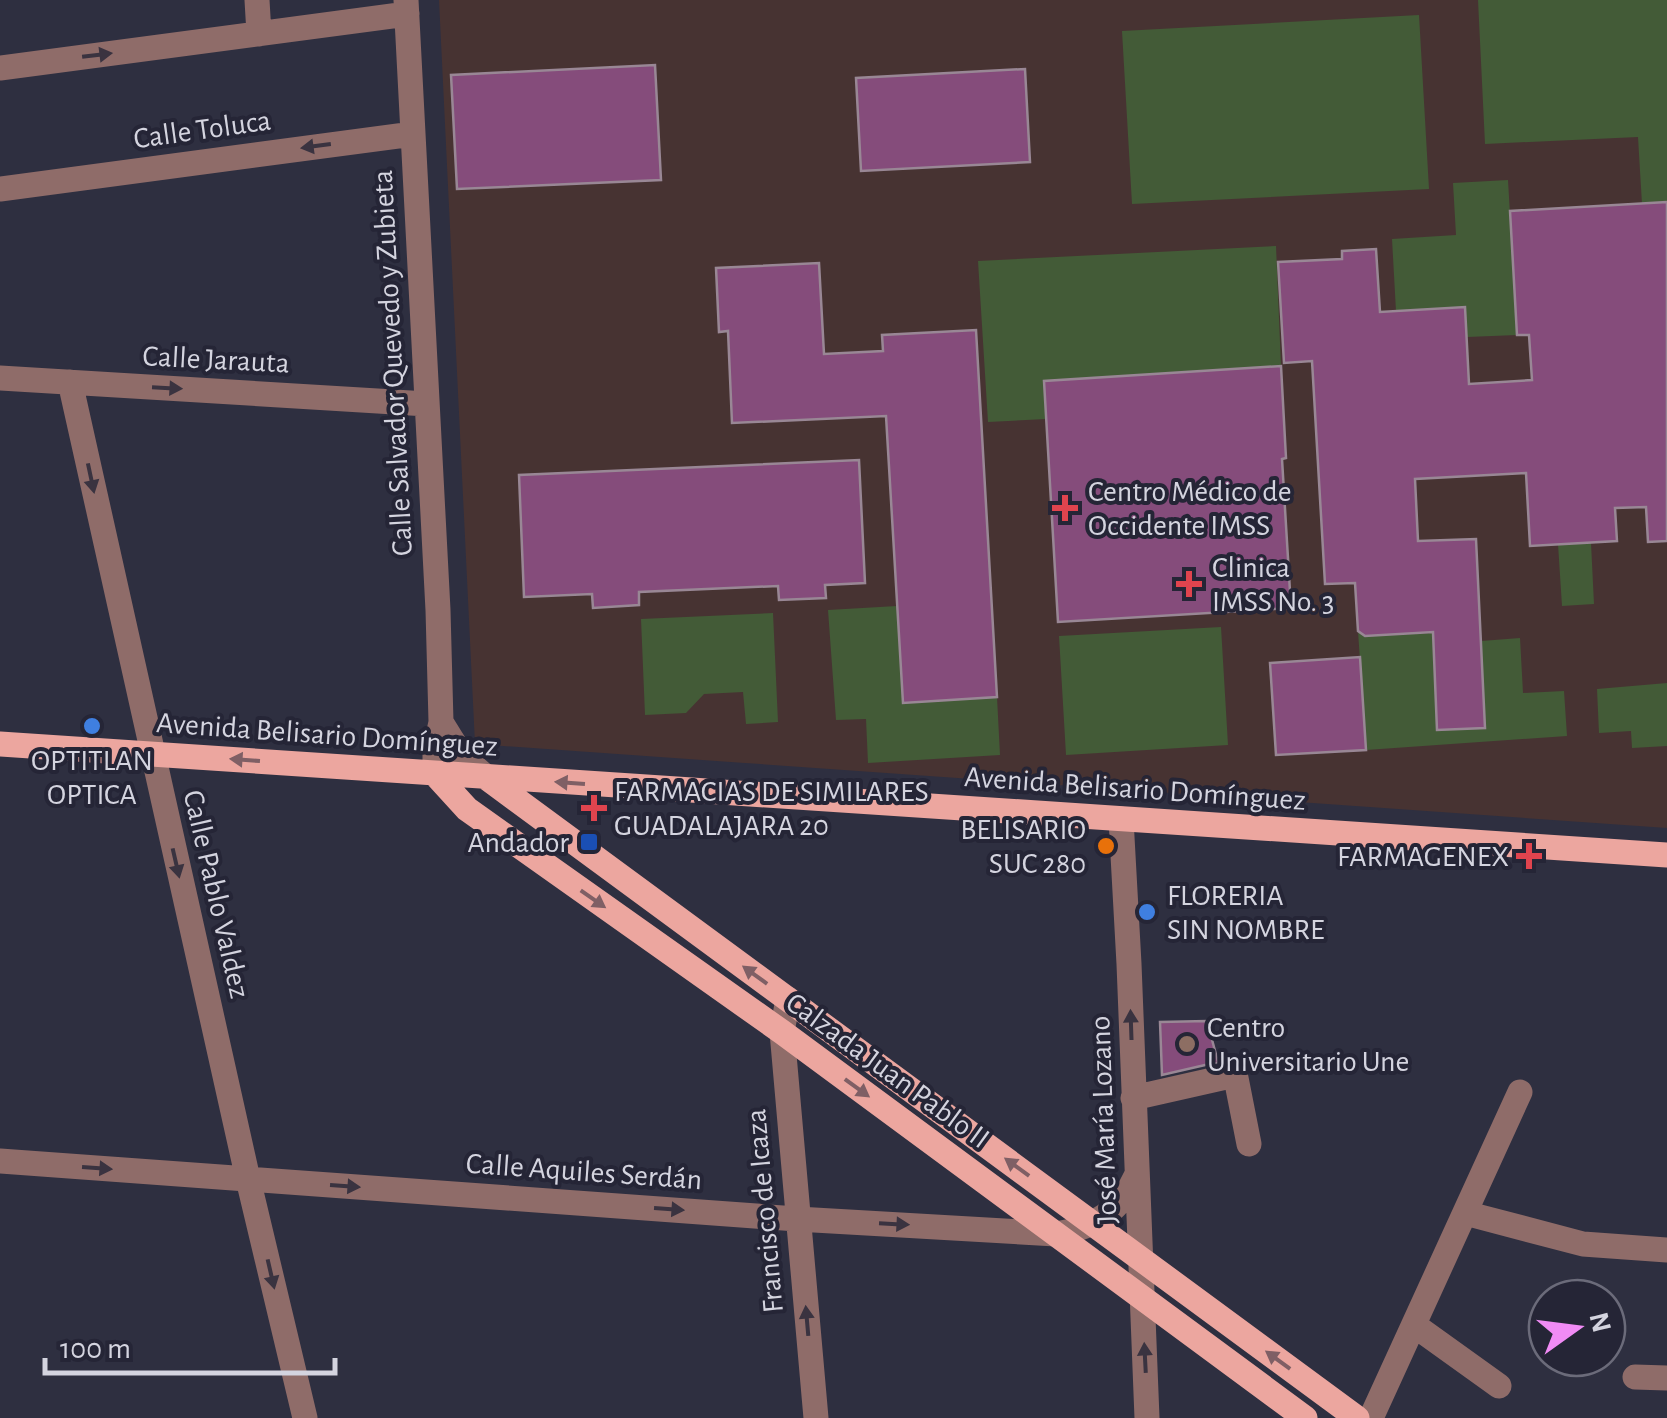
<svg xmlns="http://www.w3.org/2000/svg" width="1667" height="1418" viewBox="0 0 1667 1418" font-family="'Alegreya Sans',sans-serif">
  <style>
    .medical { fill: #473332 }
    .green { fill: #435b37 }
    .building { fill: #854c7b; stroke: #998795; stroke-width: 2.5 }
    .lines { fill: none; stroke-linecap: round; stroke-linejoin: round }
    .minor { stroke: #8f6c69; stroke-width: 25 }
    .major { stroke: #eca69f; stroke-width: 25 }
    .oneway { fill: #3a3340 }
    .oneway2 { fill: #7f5f65 }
    .health-dot { fill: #e0444e; stroke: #252536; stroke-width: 4 }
    .shop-dot { fill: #3f7fe0; stroke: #252536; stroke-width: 4 }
    .transit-dot { fill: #1a4fb4; stroke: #252536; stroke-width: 4 }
    .food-dot { fill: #e8710a; stroke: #252536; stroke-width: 4 }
    .education-dot { fill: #8d6e63; stroke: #252536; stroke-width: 4 }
    .labels { text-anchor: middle; stroke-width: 8; stroke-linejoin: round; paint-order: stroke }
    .street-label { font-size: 30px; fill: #d4d4df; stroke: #252536 }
    .poi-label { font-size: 30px; fill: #d4d4df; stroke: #252536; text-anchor: start }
  </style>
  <rect width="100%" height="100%" fill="#2e2f40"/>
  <!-- medical -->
  <path class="medical" d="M 439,0 L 1667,0 L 1667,828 L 475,744 Z"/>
  <!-- green -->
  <path class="green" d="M 1478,0 L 1667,0 L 1667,202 L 1642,204 L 1638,137 L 1485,144 Z
    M 1419,15 L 1429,189 L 1132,204 L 1122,31 Z
    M 1508,180 L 1517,335 L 1467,337 L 1464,307 L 1396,311 L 1392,239 L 1456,235 L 1453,183 Z
    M 1276,246 L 1281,366 L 1044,381 L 1046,419 L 988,422 L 978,261 Z
    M 1591,543 L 1594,604 L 1562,606 L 1558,544 Z
    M 897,606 L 903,702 L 997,697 L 1000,755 L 868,763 L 866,719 L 836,720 L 828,610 Z
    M 773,613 L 778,722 L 746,724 L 743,692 L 704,694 L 686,713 L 645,715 L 641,619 Z
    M 1221,627 L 1228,745 L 1066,755 L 1059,636 Z
    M 1358,631 L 1365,636 L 1433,633 L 1438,730 L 1485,728 L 1481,641 L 1520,638 L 1523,693 L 1564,691 L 1567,736 L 1366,750 Z
    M 1667,683 L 1667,746 L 1632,748 L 1631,731 L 1599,733 L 1597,689 Z"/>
  <!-- building -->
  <path class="building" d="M 655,65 L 661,180 L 457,189 L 451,75 Z
    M 1025,69 L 1030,162 L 861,171 L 856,78 Z
    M 1667,202 L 1667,541 L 1648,542 L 1646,507 L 1615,508 L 1617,541 L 1530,546 L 1526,473 L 1415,479 L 1418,541 L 1476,539 L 1485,728 L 1437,730 L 1433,632 L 1365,636 L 1358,631 L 1355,583 L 1325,584 L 1312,361 L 1284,363 L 1278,262 L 1342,259 L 1342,251 L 1376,249 L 1380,312 L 1465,307 L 1469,384 L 1532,380 L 1529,335 L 1517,335 L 1510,211 Z
    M 819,263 L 824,354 L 883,351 L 882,335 L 976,330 L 997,697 L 903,703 L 886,416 L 732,423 L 728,331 L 719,332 L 716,268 Z
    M 1281,366 L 1286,458 L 1282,459 L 1291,608 L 1058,622 L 1044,381 Z
    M 859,460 L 865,583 L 825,585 L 826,598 L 779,600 L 778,586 L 639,592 L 639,605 L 593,608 L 592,594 L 524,597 L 519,475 Z
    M 1360,657 L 1366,750 L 1276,755 L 1270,663 Z
    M 1207,1021 L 1218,1062 L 1162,1075 L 1160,1022 Z"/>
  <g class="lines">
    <!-- minor -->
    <path class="minor" d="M 257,0 L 259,34
      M 406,0 L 438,610 L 441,722 L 435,750 L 435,774
      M 0,68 L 407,14
      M 0,189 L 413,134
      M 0,378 L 427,404
      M 70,382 L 248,1179 L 305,1418
      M 441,722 L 462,756 L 486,777
      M 1121,819 L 1129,964 L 1147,1418
      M 788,999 L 782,1032 L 816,1418
      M 1133,1098 L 1226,1077 L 1236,1078 L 1249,1144
      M 0,1161 L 797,1219 L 1056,1234 C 1095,1228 1121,1210 1137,1174
      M 1465,1213 L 1583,1244 L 1667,1250
      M 1414,1325 L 1499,1386
      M 1635,1377 L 1667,1378
      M 1371,1418 L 1520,1092"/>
    <!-- major -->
    <path class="major" d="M 0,744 L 1667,855
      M 435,774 L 467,809 L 782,1032 L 1305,1418
      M 487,778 L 1357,1418"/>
  </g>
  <!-- one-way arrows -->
  <defs><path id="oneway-solid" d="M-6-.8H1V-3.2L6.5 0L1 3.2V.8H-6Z" transform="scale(2.5)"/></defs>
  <g class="oneway">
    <use href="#oneway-solid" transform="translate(97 55) rotate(-7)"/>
    <use href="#oneway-solid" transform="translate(316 146) rotate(172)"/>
    <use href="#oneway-solid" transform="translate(167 388) rotate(3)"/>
    <use href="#oneway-solid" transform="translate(91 478) rotate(78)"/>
    <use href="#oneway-solid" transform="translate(176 863) rotate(77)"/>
    <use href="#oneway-solid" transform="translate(1131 1025) rotate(-92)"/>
    <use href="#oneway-solid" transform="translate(97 1168) rotate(4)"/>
    <use href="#oneway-solid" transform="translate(345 1186) rotate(4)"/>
    <use href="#oneway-solid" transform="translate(669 1209) rotate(4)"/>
    <use href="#oneway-solid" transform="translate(894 1224) rotate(3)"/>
    <use href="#oneway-solid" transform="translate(271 1274) rotate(77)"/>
    <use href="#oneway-solid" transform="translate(807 1321) rotate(-95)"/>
    <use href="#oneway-solid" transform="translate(1145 1358) rotate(-93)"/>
  </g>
  <g class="oneway2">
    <use href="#oneway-solid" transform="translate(245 760) rotate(-176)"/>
    <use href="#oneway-solid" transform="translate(570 783) rotate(-176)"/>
    <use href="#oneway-solid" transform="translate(593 899) rotate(35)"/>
    <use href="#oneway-solid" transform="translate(755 975) rotate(-144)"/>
    <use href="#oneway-solid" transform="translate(857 1088) rotate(36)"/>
    <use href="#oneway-solid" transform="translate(1017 1167) rotate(-144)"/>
    <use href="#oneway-solid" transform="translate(1278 1360) rotate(-144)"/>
  </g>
  <!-- markers -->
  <g class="health-dot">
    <path d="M1060 493h10v10h10v10h-10v10h-10v-10h-10v-10h10z"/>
    <path d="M1184 569h10v10h10v10h-10v10h-10v-10h-10v-10h10z"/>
    <path d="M589 793h10v10h10v10h-10v10h-10v-10h-10v-10h10z"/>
    <path d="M1524 841h10v10h10v10h-10v10h-10v-10h-10v-10h10z"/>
  </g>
  <g class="shop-dot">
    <circle cx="92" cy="726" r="10"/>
    <circle cx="1147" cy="912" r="10"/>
  </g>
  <rect class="transit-dot" x="579" y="832" width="20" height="20" rx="5"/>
  <circle class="food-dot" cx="1106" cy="846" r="10"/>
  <circle class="education-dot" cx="1187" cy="1044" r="10"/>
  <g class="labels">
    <!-- street labels -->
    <g class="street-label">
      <text transform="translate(202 129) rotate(-8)" y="10">Calle Toluca</text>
      <text transform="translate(216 359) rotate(3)" y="10">Calle Jarauta</text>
      <text transform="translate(392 363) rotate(-93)" y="10">Calle Salvador Quevedo y Zubieta</text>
      <text transform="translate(327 734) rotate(4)" y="10">Avenida Belisario Domínguez</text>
      <text transform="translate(1135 788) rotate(4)" y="10">Avenida Belisario Domínguez</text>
      <text transform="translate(217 894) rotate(77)" y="10">Calle Pablo Valdez</text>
      <text transform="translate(888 1070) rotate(36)" y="10">Calzada Juan Pablo II</text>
      <text transform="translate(1103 1120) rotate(-92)" y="10">José María Lozano</text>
      <text transform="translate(584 1171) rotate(4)" y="10">Calle Aquiles Serdán</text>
      <text transform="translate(764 1211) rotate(-95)" y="10">Francisco de Icaza</text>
    </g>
    <!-- poi labels -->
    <g class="poi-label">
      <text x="1088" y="501">Centro Médico de<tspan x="1088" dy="34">Occidente IMSS</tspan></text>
      <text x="1212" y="577">Clinica<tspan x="1212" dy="34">IMSS No. 3</tspan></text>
      <text x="92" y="770" text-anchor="middle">OPTITLAN<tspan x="92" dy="34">OPTICA</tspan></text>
      <text x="614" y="801">FARMACIAS DE SIMILARES<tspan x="614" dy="34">GUADALAJARA 20</tspan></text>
      <text x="1086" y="839" text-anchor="end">BELISARIO<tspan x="1086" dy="34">SUC 280</tspan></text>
      <text x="569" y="852" text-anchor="end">Andador</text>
      <text x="1509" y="866" text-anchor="end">FARMAGENEX</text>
      <text x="1167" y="905">FLORERIA<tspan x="1167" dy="34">SIN NOMBRE</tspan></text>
      <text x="1207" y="1037">Centro<tspan x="1207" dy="34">Universitario Une</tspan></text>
    </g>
  </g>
  <!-- north arrow -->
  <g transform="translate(1577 1328) rotate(76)"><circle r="48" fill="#252536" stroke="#6b6b7a" stroke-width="2.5"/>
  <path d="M0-8L18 38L0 25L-18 38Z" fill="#f18bf5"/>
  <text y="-15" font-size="28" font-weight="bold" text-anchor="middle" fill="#d4d4df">N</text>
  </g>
  <!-- scale -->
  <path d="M45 1358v15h290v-15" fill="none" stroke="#d4d4df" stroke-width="5"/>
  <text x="60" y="1358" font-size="30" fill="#d4d4df" stroke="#252536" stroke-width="8" paint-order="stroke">100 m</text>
</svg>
